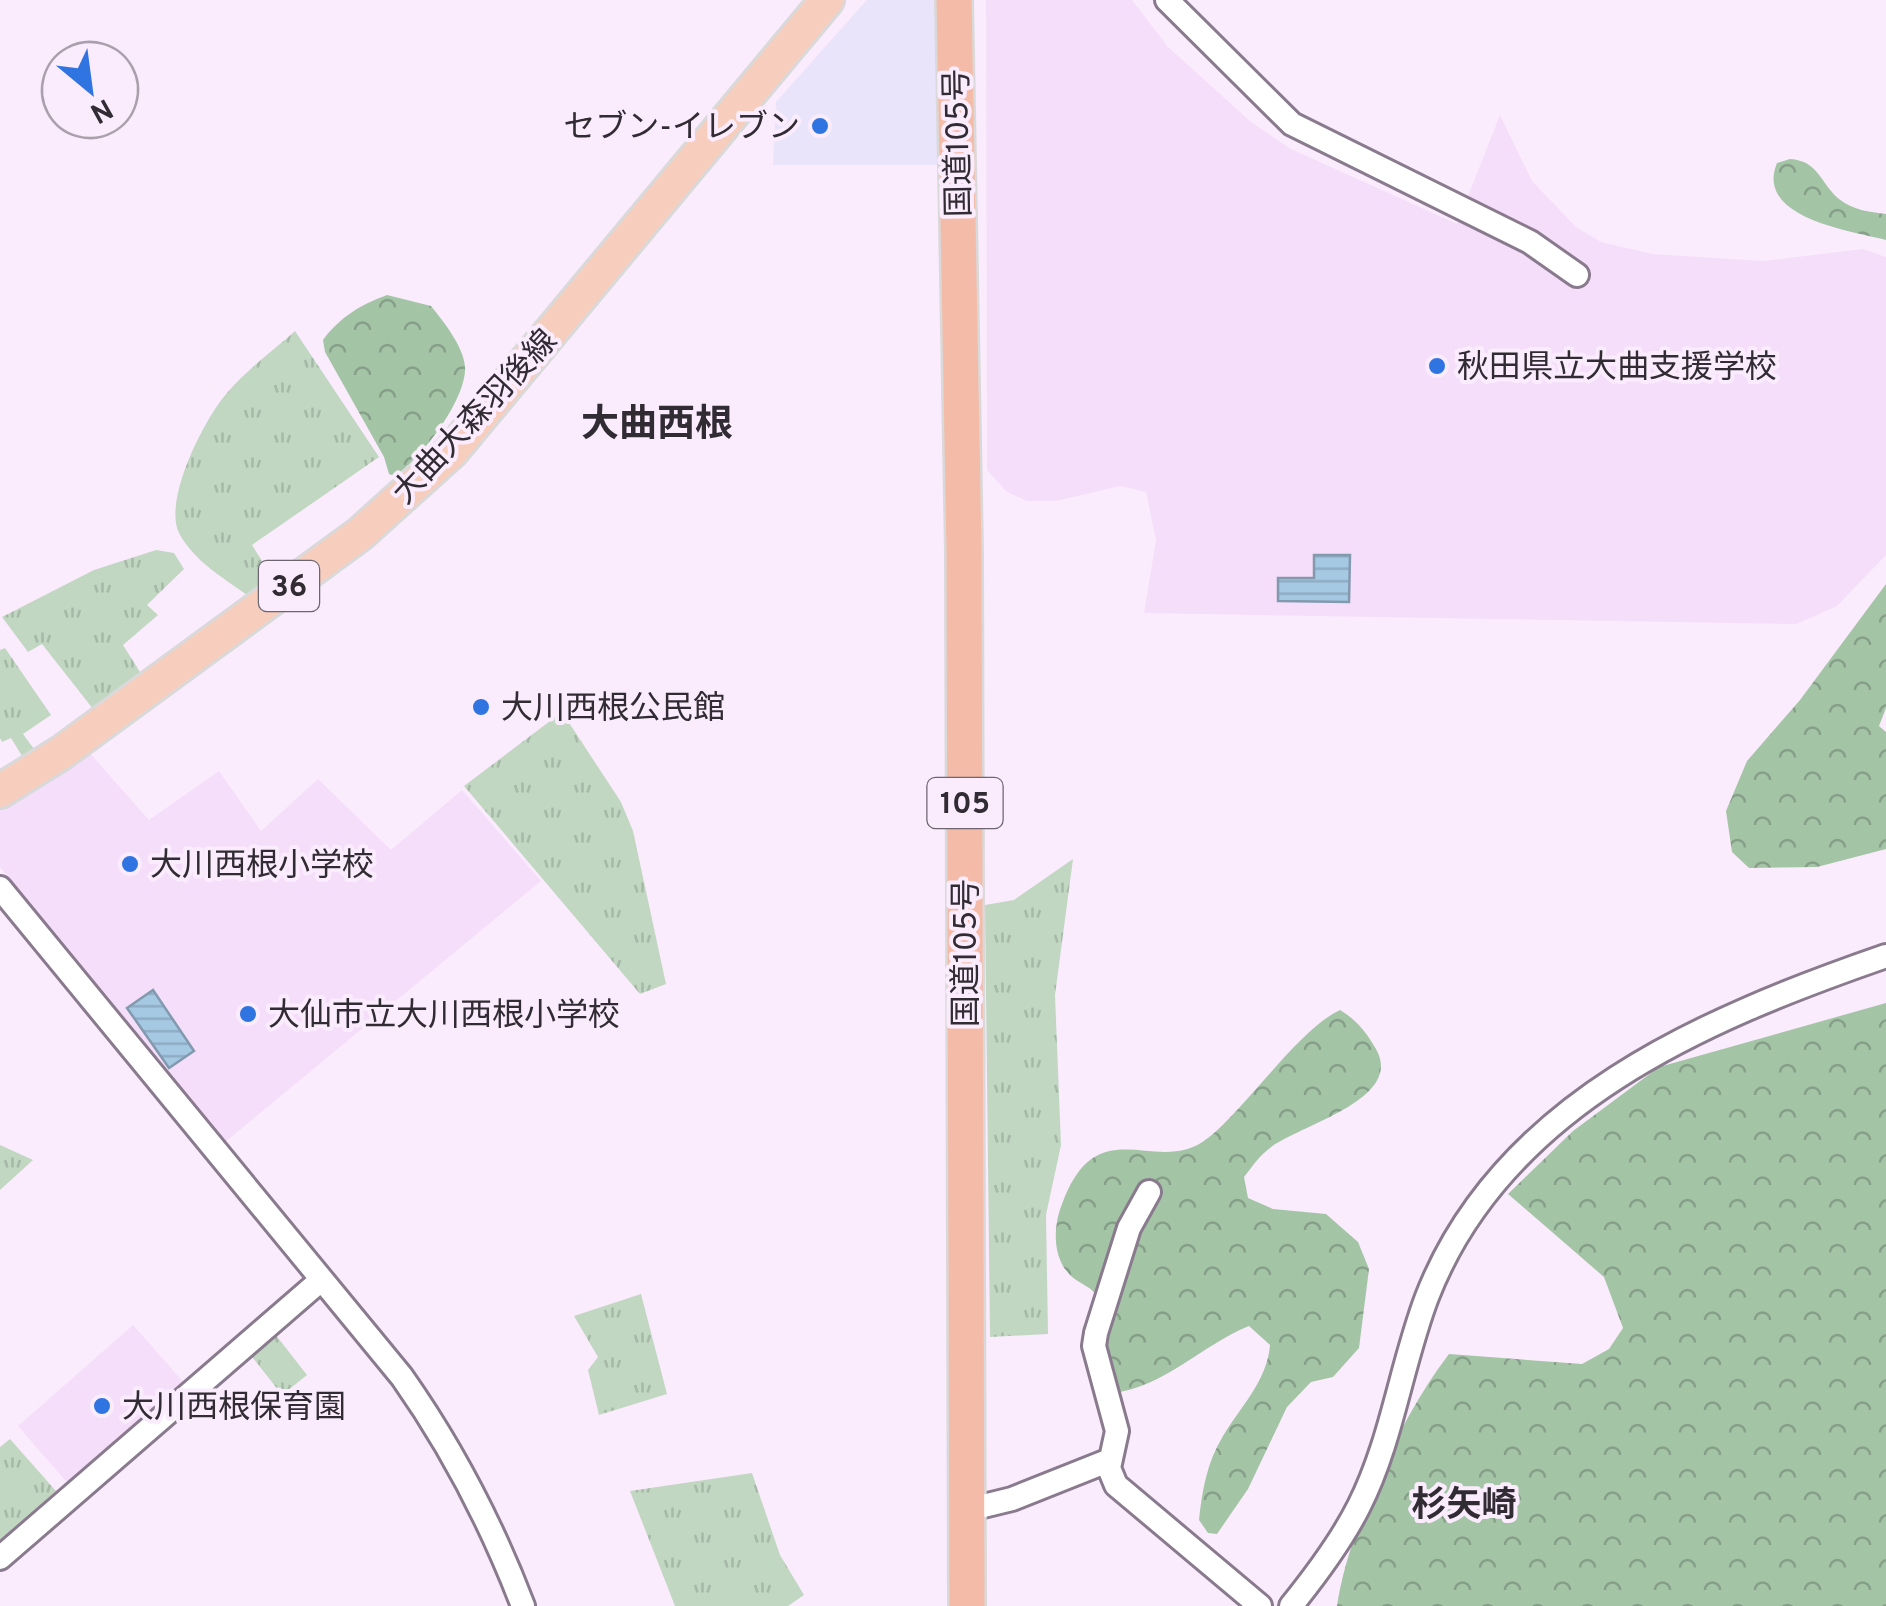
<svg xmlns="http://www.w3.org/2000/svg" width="1886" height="1606" viewBox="0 0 1886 1606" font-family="Overpass,'Noto Sans JP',sans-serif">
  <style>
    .commercial { fill: #e9e4fa }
    .built { fill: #f5def9 }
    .grass { fill: url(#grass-tufts) }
    .forest { fill: url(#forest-crowns) }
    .water { fill: url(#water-rules); stroke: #8299ae; stroke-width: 2.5 }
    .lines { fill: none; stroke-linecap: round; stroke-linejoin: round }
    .minor-casing { stroke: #897a8d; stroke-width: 28 }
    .primary-casing { stroke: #dad9da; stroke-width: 38 }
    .trunk-casing { stroke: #dad9da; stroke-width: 40 }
    .minor { stroke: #fff; stroke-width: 22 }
    .primary { stroke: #f7cdbe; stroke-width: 32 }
    .trunk { stroke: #f4bca8; stroke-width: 35 }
    .poi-dot { fill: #3074e1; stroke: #faecfd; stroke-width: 4 }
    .labels { text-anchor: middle; stroke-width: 8; stroke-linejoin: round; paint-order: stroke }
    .shield { fill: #faecfd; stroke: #6d6570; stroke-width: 2.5 }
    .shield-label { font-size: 30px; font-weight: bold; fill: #312b33 }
    .poi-label { font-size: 32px; fill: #312b33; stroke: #faecfd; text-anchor: start }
    .street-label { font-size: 32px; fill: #312b33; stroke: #faecfd }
    .neighbourhood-label { font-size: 35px; font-weight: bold; fill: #312b33; stroke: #faecfd }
    .quarter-label { font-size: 38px; font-weight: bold; fill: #312b33; stroke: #faecfd }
  </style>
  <defs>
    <pattern id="grass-tufts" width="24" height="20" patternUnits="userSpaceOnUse" patternTransform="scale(2.5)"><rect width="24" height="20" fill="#c1d7c2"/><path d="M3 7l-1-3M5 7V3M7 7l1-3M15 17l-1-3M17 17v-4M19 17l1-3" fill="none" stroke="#a6b9a7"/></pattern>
    <pattern id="forest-crowns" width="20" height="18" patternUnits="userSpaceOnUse" patternTransform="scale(2.5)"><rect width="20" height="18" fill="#a4c4a6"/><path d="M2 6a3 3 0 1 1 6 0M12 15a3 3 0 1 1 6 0" fill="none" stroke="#869f88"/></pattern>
    <pattern id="water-rules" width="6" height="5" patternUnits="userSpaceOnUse" patternTransform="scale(2.5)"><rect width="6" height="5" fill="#a5c8e3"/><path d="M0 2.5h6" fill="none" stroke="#8eacc3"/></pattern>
  </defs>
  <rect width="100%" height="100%" fill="#faecfd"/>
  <!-- commercial -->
  <path class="commercial" d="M 867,0 L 943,0 L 937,165 L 773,165 L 776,102 Z"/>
  <!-- built -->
  <path class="built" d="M 986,0 L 1132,0 L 1168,47 L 1251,122 L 1289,148 L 1457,224 L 1500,115 L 1532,181 L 1576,227 L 1601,242 L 1652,254 L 1763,261 L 1863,249 L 1886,257 L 1886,555 L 1837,606 L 1796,624 L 1144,613 L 1156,540 L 1146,492 L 1120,486 L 1056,501 L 1027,501 L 1007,492 L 987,470 Z
    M 88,751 L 149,820 L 219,771 L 261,831 L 318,779 L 391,850 L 462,790 L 541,881 L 219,1147 L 0,867 L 0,806 Z
    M 133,1325 L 186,1385 L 70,1486 L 18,1426 Z"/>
  <!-- grass -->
  <path class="grass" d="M 295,331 L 379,457 L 252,545 L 276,583 L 253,599 C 228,581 194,562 179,533 C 163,500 204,419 227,393 C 246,370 273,351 295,331 Z
    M 156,550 L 174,553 L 184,569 L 147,605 L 158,615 L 123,645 L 145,680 L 97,714 L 42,644 L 28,652 L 2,617 L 94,570 Z
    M 5,648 L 51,715 L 23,734 L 34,749 L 22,756 L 11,738 L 2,742 L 0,738 L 0,650 Z
    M 562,712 L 621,802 L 633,831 L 666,984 L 640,994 L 464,786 Z
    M 1073,859 L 1055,995 L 1061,1145 L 1046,1215 L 1048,1334 L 990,1337 L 985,905 L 1014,900 Z
    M 0,1145 L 33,1160 L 0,1190 Z
    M 641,1294 L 667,1394 L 599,1415 L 588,1370 L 598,1357 L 574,1316 Z
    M 275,1334 L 307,1375 L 282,1395 L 250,1354 Z
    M 10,1439 L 56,1491 L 0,1540 L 0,1447 Z
    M 752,1473 L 780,1555 L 804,1595 L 788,1606 L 675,1606 L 630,1491 Z"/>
  <!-- forest -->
  <path class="forest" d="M 1790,159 C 1819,161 1820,183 1839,199 C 1853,210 1869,212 1886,214 L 1886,240 C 1851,231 1754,218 1777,163 Z
    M 387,295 L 431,306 C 443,321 464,347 465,367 C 467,399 420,461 394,476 L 389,474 L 384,457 L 325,352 L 323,340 C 340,317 360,305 387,295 Z
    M 1886,584 L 1886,708 L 1879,726 L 1886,732 L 1886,849 L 1817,867 L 1749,868 L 1732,852 L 1726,811 L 1747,761 L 1800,700 Z
    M 1886,1003 L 1886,1606 L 1337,1606 C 1348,1530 1402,1415 1449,1354 L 1582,1364 L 1609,1349 L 1623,1328 L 1604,1277 L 1508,1194 L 1573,1131 L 1659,1067 Z
    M 1340,1010 C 1357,1020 1366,1032 1376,1049 C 1405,1100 1299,1125 1270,1148 C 1259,1156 1252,1167 1244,1177 L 1248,1198 L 1273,1209 L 1326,1214 L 1358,1242 L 1369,1269 L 1359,1348 L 1333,1377 L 1311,1382 L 1287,1407 L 1248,1489 L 1217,1534 L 1208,1533 L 1199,1520 C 1202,1491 1207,1462 1223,1436 C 1241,1406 1267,1381 1270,1345 L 1249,1326 C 1202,1345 1164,1387 1113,1393 L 1096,1294 C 1089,1286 1079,1283 1071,1276 C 1052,1258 1053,1227 1062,1204 C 1098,1106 1157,1179 1208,1138 C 1247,1107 1299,1029 1340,1010 Z"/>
  <!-- water -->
  <path class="water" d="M 1314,555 L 1350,555 L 1349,602 L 1278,601 L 1278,578 L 1314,578 Z
    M 153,990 L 194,1051 L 169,1068 L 127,1008 Z"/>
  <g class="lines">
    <!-- minor casing -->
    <g class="minor-casing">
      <path id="minor" d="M 1167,0 L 1292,124 L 1530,242 L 1577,275
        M 0,888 L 402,1377 C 452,1448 492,1525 523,1606
        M 1149,1192 L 1129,1228 L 1096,1333 L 1094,1346 L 1117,1431 L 1109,1468 L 1116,1485 L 1260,1606
        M 967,1510 L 1012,1499 L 1110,1460
        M 0,1558 L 321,1280
        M 1291,1606 C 1316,1575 1341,1542 1359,1506 C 1392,1441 1401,1365 1427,1297 C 1502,1104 1704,1019 1886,956"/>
    </g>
    <!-- primary casing -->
    <g class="primary-casing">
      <path id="primary" d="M 0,791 L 61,753 L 360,534 L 451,452 L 827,0"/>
    </g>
    <!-- trunk casing -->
    <g class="trunk-casing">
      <path id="trunk" d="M 954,0 L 964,552 L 967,1606"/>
    </g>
    <!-- minor -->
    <use href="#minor" class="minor"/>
    <!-- primary -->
    <use href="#primary" class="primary"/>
    <!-- trunk -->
    <use href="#trunk" class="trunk"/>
  </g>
  <!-- markers -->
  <g class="poi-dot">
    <circle cx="820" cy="126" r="10"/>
    <circle cx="1437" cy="366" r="10"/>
    <circle cx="481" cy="707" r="10"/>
    <circle cx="130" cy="864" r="10"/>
    <circle cx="248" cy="1014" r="10"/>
    <circle cx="102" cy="1406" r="10"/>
  </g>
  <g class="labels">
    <!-- shield labels -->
    <g class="shield">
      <rect x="259" y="561" width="60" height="50" rx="8"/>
      <rect x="927.5" y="778" width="75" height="50" rx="8"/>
    </g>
    <g class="shield-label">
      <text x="289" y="596">36</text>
      <text x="965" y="813">105</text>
    </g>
    <!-- poi labels -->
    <g class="poi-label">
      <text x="800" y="137" text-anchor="end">セブン-イレブン</text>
      <text x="1457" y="377">秋田県立大曲支援学校</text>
      <text x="501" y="718">大川西根公民館</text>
      <text x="150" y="875">大川西根小学校</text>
      <text x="268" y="1025">大仙市立大川西根小学校</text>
      <text x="122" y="1417">大川西根保育園</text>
    </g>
    <!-- street labels -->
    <g class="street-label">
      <text transform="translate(957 143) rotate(-91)" y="11">国道105号</text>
      <text transform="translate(474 416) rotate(-47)" y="11">大曲大森羽後線</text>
      <text transform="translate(965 953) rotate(-90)" y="11">国道105号</text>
    </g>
    <!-- neighbourhood labels -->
    <g class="neighbourhood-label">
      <text x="1464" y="1516">杉矢崎</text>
    </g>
    <!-- quarter labels -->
    <g class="quarter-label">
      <text x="657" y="436">大曲西根</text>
    </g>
  </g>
  <!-- north arrow -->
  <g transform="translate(90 90) rotate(151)"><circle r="48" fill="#faecfd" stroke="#aa9fac" stroke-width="2.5"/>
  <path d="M0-8L18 38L0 25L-18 38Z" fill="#3074e1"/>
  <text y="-15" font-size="28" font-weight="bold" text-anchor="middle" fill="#312b33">N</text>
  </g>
</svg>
